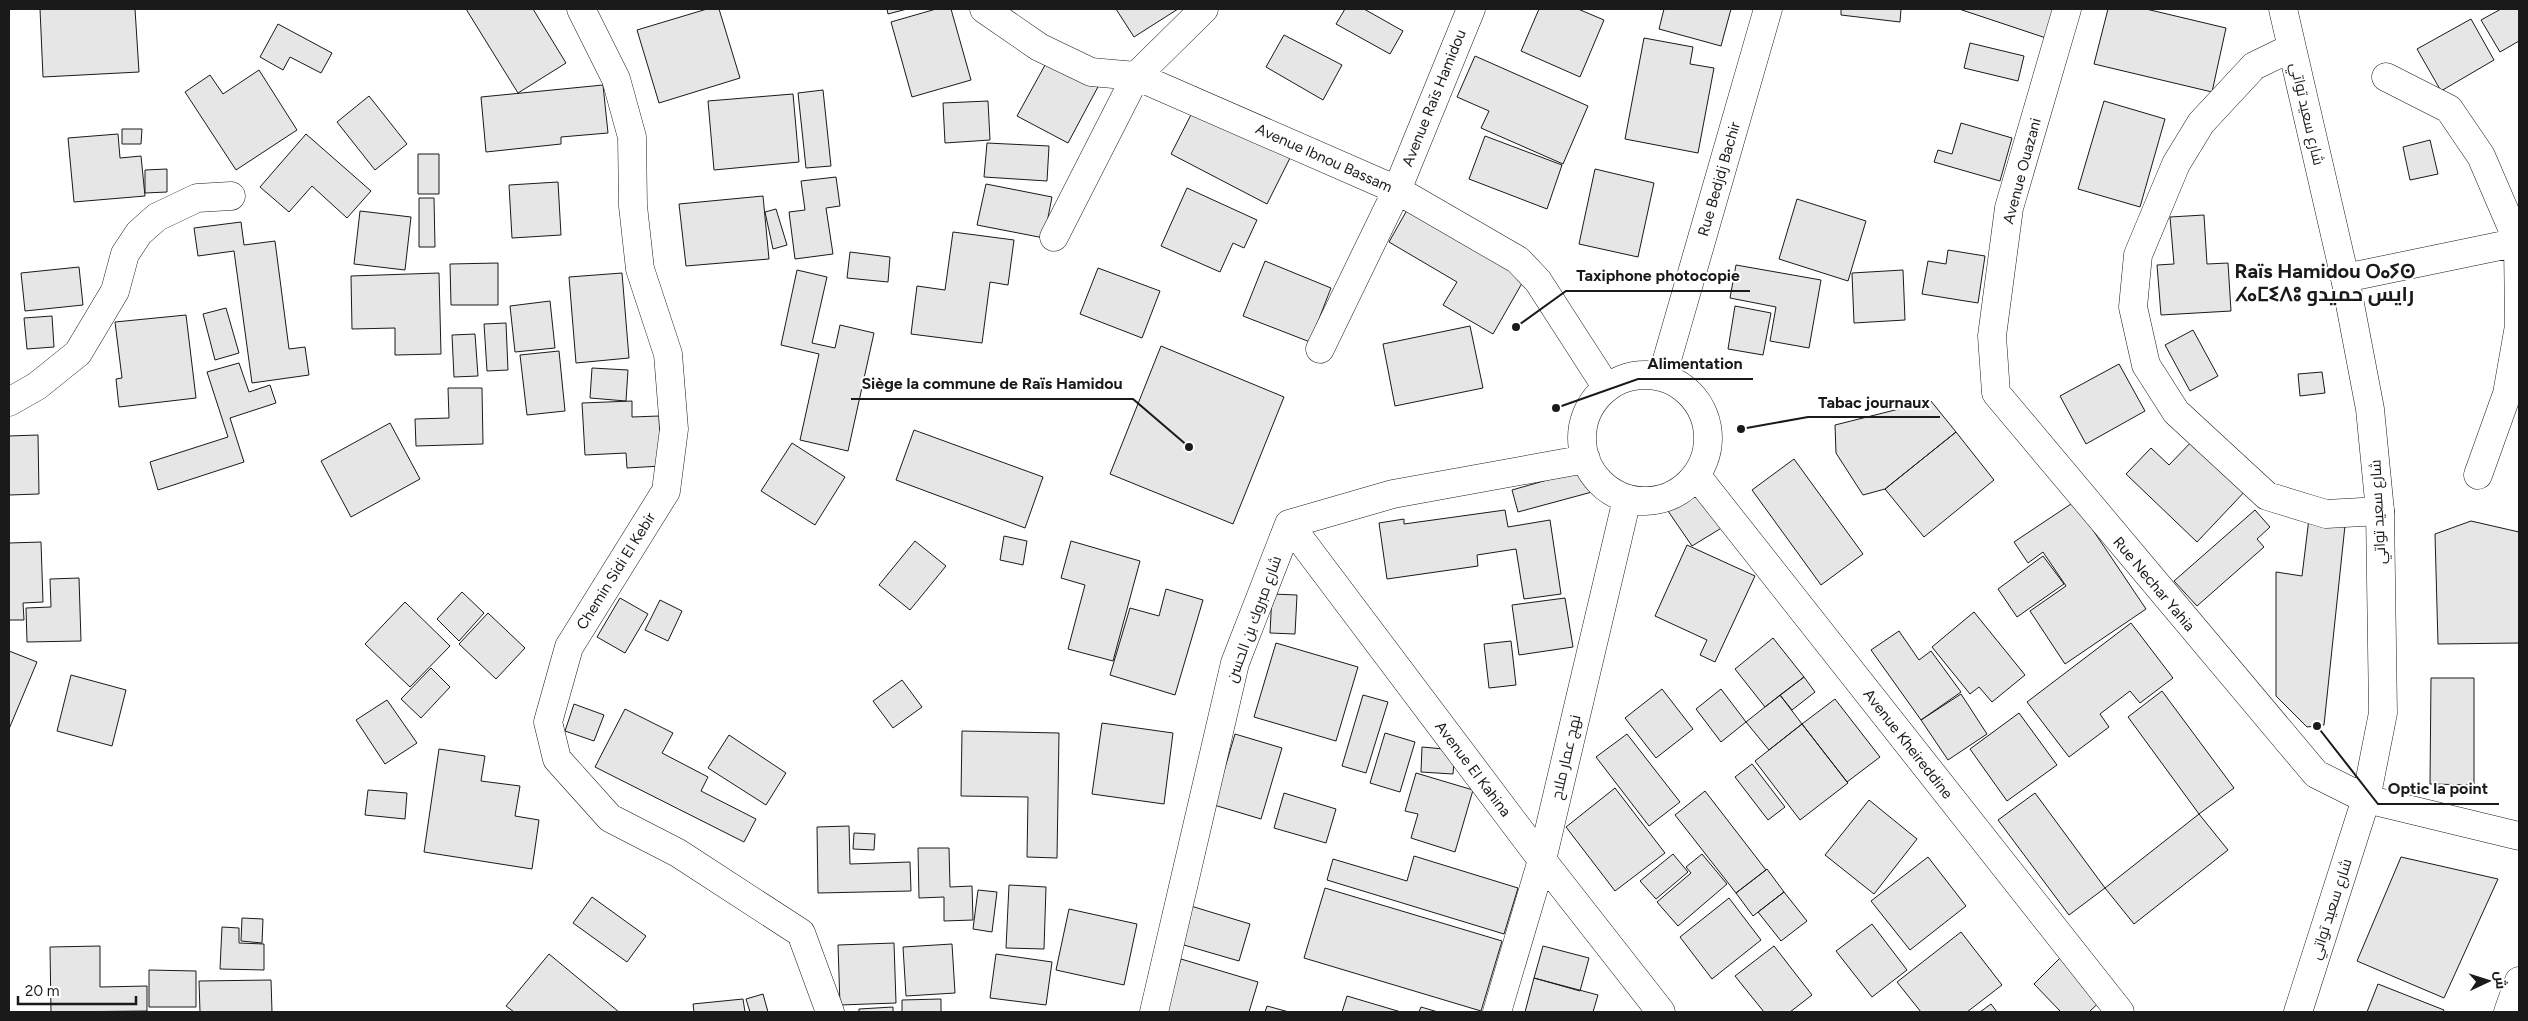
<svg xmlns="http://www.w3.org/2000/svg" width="2528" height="1021" viewBox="0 0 2528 1021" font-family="Figtree,Cairo,'Noto Sans Tifinagh',sans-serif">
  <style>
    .building { fill: #e6e6e6; stroke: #1a1a1a }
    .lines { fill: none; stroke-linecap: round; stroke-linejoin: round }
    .minor-casing { stroke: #1a1a1a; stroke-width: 29 }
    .major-casing { stroke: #1a1a1a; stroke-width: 29 }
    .minor { stroke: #fff; stroke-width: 28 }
    .major { stroke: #fff; stroke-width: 28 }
    .labels { text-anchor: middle; stroke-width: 4; stroke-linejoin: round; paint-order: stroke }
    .street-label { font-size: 15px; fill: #1a1a1a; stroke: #fff }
    .district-label { font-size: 20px; font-weight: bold; fill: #1a1a1a; stroke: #fff }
    .leader { fill: none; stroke: #1a1a1a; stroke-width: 2 }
    .callout-dot { fill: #1a1a1a; stroke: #fff; stroke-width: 2 }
    .callout-label { font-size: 16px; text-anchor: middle; font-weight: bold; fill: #1a1a1a; stroke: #fff; stroke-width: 4; stroke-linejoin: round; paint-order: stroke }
  </style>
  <rect width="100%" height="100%" fill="#fff"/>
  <!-- building -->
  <path class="building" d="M 40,9 L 135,9 L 139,72 L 43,77 Z
    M 466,9 L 533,9 L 566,63 L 518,93 Z
    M 707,9 L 719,9 L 740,78 L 659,103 L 637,30 Z
    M 887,9 L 907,9 L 888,14 Z
    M 936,9 L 951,9 L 971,80 L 912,97 L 891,22 Z
    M 1116,9 L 1178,9 L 1134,37 Z
    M 1345,9 L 1364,9 L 1403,31 L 1390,54 L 1336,24 Z
    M 1539,9 L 1578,9 L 1604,20 L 1580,77 L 1521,51 Z
    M 1664,9 L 1731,9 L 1721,46 L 1659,29 Z
    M 1841,9 L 1901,9 L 1900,22 L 1841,15 Z
    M 1959,9 L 2059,9 L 2049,39 Z
    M 2108,9 L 2146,9 L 2226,28 L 2212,92 L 2094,64 Z
    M 2501,9 L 2519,9 L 2519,41 L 2500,52 L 2481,20 Z
    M 2471,19 L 2494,60 L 2441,91 L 2417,49 Z
    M 278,24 L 332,53 L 321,73 L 290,57 L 283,70 L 260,57 Z
    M 1284,35 L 1342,65 L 1323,100 L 1266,67 Z
    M 1644,38 L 1693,47 L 1690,64 L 1714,68 L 1698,153 L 1625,139 Z
    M 1970,43 L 2024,56 L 2018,81 L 1964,68 Z
    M 1050,56 L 1100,83 L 1068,143 L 1017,116 Z
    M 1475,56 L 1588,106 L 1563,164 L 1481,128 L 1489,111 L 1457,97 Z
    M 259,70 L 297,130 L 236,170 L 185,92 L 210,75 L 223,94 Z
    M 603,85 L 608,133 L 561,137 L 561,144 L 486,152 L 481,97 Z
    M 823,90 L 831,166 L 806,168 L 798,93 Z
    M 793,94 L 799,162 L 714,170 L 708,101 Z
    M 369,96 L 407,144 L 375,170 L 337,122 Z
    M 1199,99 L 1295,148 L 1267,204 L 1171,154 Z
    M 988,101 L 990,140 L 945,143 L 943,103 Z
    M 2104,101 L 2165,119 L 2140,207 L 2078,189 Z
    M 1961,123 L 2012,138 L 2000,181 L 1934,162 L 1938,150 L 1952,154 Z
    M 122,129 L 142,129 L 141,144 L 122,144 Z
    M 118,134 L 120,158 L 141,156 L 145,196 L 74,202 L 68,138 Z
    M 306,134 L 371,191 L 347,218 L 312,186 L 289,212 L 260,187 Z
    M 1485,136 L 1562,165 L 1547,209 L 1469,179 Z
    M 2430,140 L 2438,174 L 2410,180 L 2403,147 Z
    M 987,143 L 1049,146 L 1047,181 L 984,177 Z
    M 418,154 L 439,154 L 439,194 L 418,194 Z
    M 167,169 L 167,192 L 145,193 L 145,170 Z
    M 1595,169 L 1654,183 L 1638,257 L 1579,244 Z
    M 836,177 L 840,206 L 826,208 L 833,254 L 795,259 L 789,212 L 805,210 L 801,181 Z
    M 558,182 L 561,235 L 512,238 L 509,185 Z
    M 986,184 L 1052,197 L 1044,238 L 977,225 Z
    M 1187,188 L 1257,220 L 1244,248 L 1233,243 L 1220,272 L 1161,246 Z
    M 763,196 L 769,259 L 686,266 L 679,204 Z
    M 419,198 L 434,198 L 435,247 L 419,247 Z
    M 1797,199 L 1866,221 L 1848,281 L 1779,259 Z
    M 1411,203 L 1529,271 L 1493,334 L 1443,305 L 1457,282 L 1389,242 Z
    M 776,209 L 787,245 L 773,249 L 765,212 Z
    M 360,211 L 411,217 L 405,270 L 354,264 Z
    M 2204,215 L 2207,264 L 2228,263 L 2231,311 L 2161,315 L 2157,265 L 2174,264 L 2170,217 Z
    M 241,222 L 244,245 L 275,241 L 289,349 L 305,347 L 309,375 L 252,383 L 234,251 L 198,256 L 194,228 Z
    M 953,232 L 1014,240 L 1008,285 L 990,282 L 982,343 L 911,334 L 917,286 L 945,290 Z
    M 1948,250 L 1985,256 L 1978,303 L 1922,294 L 1928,261 L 1946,264 Z
    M 850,252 L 890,257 L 888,282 L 847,278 Z
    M 1265,261 L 1331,288 L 1310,342 L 1243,316 Z
    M 498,263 L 498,305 L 451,305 L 450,264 Z
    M 1736,265 L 1821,280 L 1809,348 L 1770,341 L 1776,307 L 1730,298 Z
    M 79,267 L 83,305 L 25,311 L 21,273 Z
    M 1098,268 L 1160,291 L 1142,338 L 1080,314 Z
    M 797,270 L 827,277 L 812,343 L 835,348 L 840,325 L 874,333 L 848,451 L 800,440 L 819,354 L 781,345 Z
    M 1903,270 L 1905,320 L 1854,323 L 1852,273 Z
    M 439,273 L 441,354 L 395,355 L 395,328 L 352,329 L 351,276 Z
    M 622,273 L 629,358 L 576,363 L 569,277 Z
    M 550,301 L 555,348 L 515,352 L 510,306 Z
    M 1735,306 L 1771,313 L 1763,355 L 1728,349 Z
    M 226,308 L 239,353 L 215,360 L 203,314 Z
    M 186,315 L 196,398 L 119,407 L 116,379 L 122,378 L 115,322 Z
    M 52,316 L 54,347 L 27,349 L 24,318 Z
    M 506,323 L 508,370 L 487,371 L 484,324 Z
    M 1470,326 L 1483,388 L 1395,406 L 1383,344 Z
    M 2193,330 L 2218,376 L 2190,391 L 2165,345 Z
    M 475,334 L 478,376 L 454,377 L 452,335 Z
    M 1161,346 L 1284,397 L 1233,524 L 1110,474 Z
    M 559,351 L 565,411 L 527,415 L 520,355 Z
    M 239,363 L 249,392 L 270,385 L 276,403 L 230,418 L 244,462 L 158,490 L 150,462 L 228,437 L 207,372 Z
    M 2119,364 L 2145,411 L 2086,444 L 2060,396 Z
    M 592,368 L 628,370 L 626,401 L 590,398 Z
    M 2322,372 L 2325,393 L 2300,396 L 2298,374 Z
    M 448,388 L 482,388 L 483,444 L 416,446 L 415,419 L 449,418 Z
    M 632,401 L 632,417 L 659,416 L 661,466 L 627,468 L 626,453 L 585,455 L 582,403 Z
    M 1931,401 L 1956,432 L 1885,489 L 1863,495 L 1836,453 L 1835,425 Z
    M 390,423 L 420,479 L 351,517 L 321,461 Z
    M 914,430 L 1043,477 L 1025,528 L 896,480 Z
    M 1956,432 L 1994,480 L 1924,537 L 1885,489 Z
    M 38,435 L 39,494 L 9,495 L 9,436 Z
    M 2196,437 L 2249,487 L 2197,542 L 2126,474 L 2151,448 L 2169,465 Z
    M 792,443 L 845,477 L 815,525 L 761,491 Z
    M 1794,459 L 1863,554 L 1821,585 L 1752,490 Z
    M 1586,469 L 1592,492 L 1518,512 L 1512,490 Z
    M 1705,488 L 1728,524 L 1692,546 L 1668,511 Z
    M 2074,502 L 2146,609 L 2065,664 L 2030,611 L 2066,586 L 2043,552 L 2028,563 L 2014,542 Z
    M 1505,510 L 1508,527 L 1550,520 L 1561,594 L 1524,599 L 1516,549 L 1477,555 L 1478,566 L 1387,579 L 1379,523 L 1404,519 L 1404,524 Z
    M 2255,510 L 2270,527 L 2257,539 L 2264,547 L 2197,606 L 2174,581 Z
    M 2310,510 L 2346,516 L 2324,725 L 2307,727 L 2276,696 L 2276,572 L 2302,576 Z
    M 2471,521 L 2519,532 L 2519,643 L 2438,644 L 2435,534 Z
    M 1004,536 L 1027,541 L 1023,565 L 1000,560 Z
    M 915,541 L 946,566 L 910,610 L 879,585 Z
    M 1071,541 L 1140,561 L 1113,661 L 1068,649 L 1085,585 L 1061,578 Z
    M 41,542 L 43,602 L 23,603 L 24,620 L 9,620 L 9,543 Z
    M 1687,545 L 1755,576 L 1715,662 L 1700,655 L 1707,640 L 1655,616 Z
    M 2043,556 L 2064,584 L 2017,617 L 1998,589 Z
    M 79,578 L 81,641 L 27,642 L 26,608 L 51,607 L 50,579 Z
    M 1166,589 L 1203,600 L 1175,695 L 1110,675 L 1130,608 L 1159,616 Z
    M 462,592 L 484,613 L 459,641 L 437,619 Z
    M 1272,594 L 1297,595 L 1295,634 L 1270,633 Z
    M 620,598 L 648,614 L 625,653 L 597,637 Z
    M 1565,598 L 1573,647 L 1519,655 L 1512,605 Z
    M 660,600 L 682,611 L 668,641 L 645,630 Z
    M 405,602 L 450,646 L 410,687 L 365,644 Z
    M 1974,612 L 2025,675 L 1992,702 L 1979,687 L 1970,694 L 1932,647 Z
    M 488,613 L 525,648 L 496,679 L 459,644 Z
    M 2131,623 L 2173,678 L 2140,703 L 2130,691 L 2100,714 L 2109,727 L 2069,757 L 2027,702 Z
    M 1899,631 L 1919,660 L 1931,651 L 1961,692 L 1921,720 L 1871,650 Z
    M 1773,638 L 1804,677 L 1765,707 L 1735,669 Z
    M 1511,641 L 1516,685 L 1489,688 L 1484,644 Z
    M 1276,643 L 1358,667 L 1336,741 L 1254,717 Z
    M 9,651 L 37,662 L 9,729 Z
    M 431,668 L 450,687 L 421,718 L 401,699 Z
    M 71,675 L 126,690 L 112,746 L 57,731 Z
    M 1804,677 L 1815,692 L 1792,710 L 1780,695 Z
    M 2431,678 L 2474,678 L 2474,785 L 2430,784 Z
    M 902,680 L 922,707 L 893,728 L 873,701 Z
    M 1662,689 L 1693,729 L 1656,758 L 1625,718 Z
    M 1721,689 L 1746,722 L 1721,742 L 1696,709 Z
    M 2162,691 L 2234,788 L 2199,814 L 2128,717 Z
    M 1961,694 L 1987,734 L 1948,760 L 1921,720 Z
    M 1363,695 L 1388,702 L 1366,773 L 1342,766 Z
    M 1780,695 L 1802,724 L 1769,750 L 1746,722 Z
    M 1835,699 L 1880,757 L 1847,782 L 1802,724 Z
    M 387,700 L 417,743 L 385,764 L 356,720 Z
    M 574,704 L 604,715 L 594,741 L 565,731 Z
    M 625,709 L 673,733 L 662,753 L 708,777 L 701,791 L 756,819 L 744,842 L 595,767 Z
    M 2019,713 L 2057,765 L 2007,801 L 1970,749 Z
    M 1102,723 L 1173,733 L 1164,804 L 1092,794 Z
    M 1802,724 L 1848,783 L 1800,820 L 1755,761 Z
    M 962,731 L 1059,733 L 1057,858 L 1027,857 L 1028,797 L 961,796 Z
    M 1385,733 L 1415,742 L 1400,792 L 1370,783 Z
    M 1235,734 L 1282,748 L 1261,819 L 1214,805 Z
    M 1627,734 L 1680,802 L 1649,826 L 1596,757 Z
    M 729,735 L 786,773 L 766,805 L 708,768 Z
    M 1422,747 L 1455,750 L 1453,774 L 1421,772 Z
    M 439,749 L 485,756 L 481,781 L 520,786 L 515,816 L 539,820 L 532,869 L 424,852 Z
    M 1752,764 L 1785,807 L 1768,820 L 1735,777 Z
    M 1416,773 L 1473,790 L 1455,852 L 1411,838 L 1418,814 L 1405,811 Z
    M 1615,788 L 1665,853 L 1615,891 L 1566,827 Z
    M 368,790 L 407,793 L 405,819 L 365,815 Z
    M 1705,791 L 1766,870 L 1736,893 L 1675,815 Z
    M 1284,793 L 1336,809 L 1326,843 L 1274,828 Z
    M 2035,793 L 2105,888 L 2069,915 L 1998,820 Z
    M 1869,800 L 1917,839 L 1874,894 L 1825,855 Z
    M 2199,814 L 2228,850 L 2134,924 L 2105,888 Z
    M 849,826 L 850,864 L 910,862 L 911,891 L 818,893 L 817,827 Z
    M 854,833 L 875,834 L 874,850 L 853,849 Z
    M 918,848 L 949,848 L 950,887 L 972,886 L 973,920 L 944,921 L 944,897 L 919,898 Z
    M 1673,854 L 1688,872 L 1656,899 L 1640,881 Z
    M 1702,854 L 1727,884 L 1678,926 L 1657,902 L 1691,873 L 1686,867 Z
    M 1414,856 L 1518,888 L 1504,934 L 1327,880 L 1333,859 L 1407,881 Z
    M 1928,857 L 1966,906 L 1910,950 L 1871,901 Z
    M 2401,857 L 2498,879 L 2444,998 L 2357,961 Z
    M 1767,869 L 1784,892 L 1753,916 L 1736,893 Z
    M 1009,885 L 1046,887 L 1044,949 L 1006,948 Z
    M 1325,888 L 1502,941 L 1481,1011 L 1304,958 Z
    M 978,890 L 997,892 L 992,932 L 973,929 Z
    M 1784,892 L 1807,921 L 1781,941 L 1758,912 Z
    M 592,897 L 646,936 L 627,962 L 573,923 Z
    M 1729,898 L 1761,940 L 1712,979 L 1680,937 Z
    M 1181,903 L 1250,924 L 1239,961 L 1170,941 Z
    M 1069,909 L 1137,924 L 1124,985 L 1056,970 Z
    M 242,918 L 263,919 L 262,943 L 241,941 Z
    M 1872,924 L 1907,970 L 1872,997 L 1836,951 Z
    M 222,927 L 239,928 L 239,943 L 264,944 L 264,970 L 220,969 Z
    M 1961,932 L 2002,985 L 1967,1012 L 1921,1012 L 1897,982 Z
    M 894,943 L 896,1003 L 840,1005 L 838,945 Z
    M 952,944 L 955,993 L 906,996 L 903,947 Z
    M 100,946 L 100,987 L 147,986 L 147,1011 L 51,1012 L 50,947 Z
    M 1543,946 L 1589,958 L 1580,991 L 1534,978 Z
    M 1774,946 L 1812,995 L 1790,1012 L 1764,1012 L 1735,976 Z
    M 549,954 L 619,1012 L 514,1012 L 506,1006 Z
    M 996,954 L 1052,962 L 1046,1005 L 990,998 Z
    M 2064,954 L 2105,997 L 2089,1012 L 2061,1012 L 2034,984 Z
    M 1181,959 L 1258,982 L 1249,1012 L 1165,1012 Z
    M 149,970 L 196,971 L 196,1007 L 149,1007 Z
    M 1534,978 L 1598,995 L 1593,1012 L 1525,1012 Z
    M 271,980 L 272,1012 L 200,1012 L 199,981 Z
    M 2378,984 L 2444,1010 L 2443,1012 L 2367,1012 Z
    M 763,994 L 768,1012 L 750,1012 L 746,999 Z
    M 1347,996 L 1401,1012 L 1342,1012 Z
    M 743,999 L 745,1012 L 694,1012 L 693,1004 Z
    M 941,999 L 941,1012 L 902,1012 L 902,1000 Z
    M 1991,1004 L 1997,1012 L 1980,1012 Z
    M 1267,1006 L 1289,1012 L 1265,1012 Z
    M 893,1007 L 893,1012 L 859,1012 L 859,1009 Z
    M 1421,1007 L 1438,1012 L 1419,1012 Z"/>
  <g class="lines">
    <!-- minor casing -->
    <g class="minor-casing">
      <path id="minor" d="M 581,9 L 616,79 L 632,137 L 633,206 L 640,269 L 668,354 L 674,429 L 666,491 L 569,647 L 548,722 L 557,759 L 610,818 L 678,853 L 801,933 L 830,1012
        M 984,9 L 1039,47 L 1091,72 L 1136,76 L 1397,190 L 1518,260 L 1538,281 L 1607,388
        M 2067,9 L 2009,208 L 1992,336 L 1996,393 L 2316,774 L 2366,799 L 2519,836
        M 2291,48 L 2254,66 L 2201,123 L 2176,164 L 2138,255 L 2133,307 L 2146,365 L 2176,412 L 2267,496 L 2326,514 L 2380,511
        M 2386,77 L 2449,109 L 2481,156 L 2518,242 L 2519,326 L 2507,394 L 2478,475
        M 1054,237 L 1136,76 L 1204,9
        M 2345,278 L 2519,242
        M 1320,349 L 1397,190 L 1471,9
        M1582 438a63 63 0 1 1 126 0a63 63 0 1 1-126 0Z
        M 1662,377 L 1768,9
        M 9,402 L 37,386 L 78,353 L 115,291 L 125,254 L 139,233 L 157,217 L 197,198 L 231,196
        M 1696,475 L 2120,1012
        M 1289,524 L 1542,860 L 1661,1012
        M 1154,1012 L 1235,663 L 1289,524 L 1393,494 L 1586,459
        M 1497,1012 L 1542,860 L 1627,499
        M 2508,1012 L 2519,981"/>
    </g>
    <!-- major casing -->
    <g class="major-casing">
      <path id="major" d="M 2283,9 L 2345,278 L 2370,409 L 2380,511 L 2383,713 L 2366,799 L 2298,1012"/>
    </g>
    <!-- minor -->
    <use href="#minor" class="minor"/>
    <!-- major -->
    <use href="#major" class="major"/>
  </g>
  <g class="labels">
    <!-- street labels -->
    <g class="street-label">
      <text transform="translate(1434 98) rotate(-68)" y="5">Avenue Raïs Hamidou</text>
      <text transform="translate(2307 114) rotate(77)" y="5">شارع سعيد تواتي</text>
      <text transform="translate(1324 158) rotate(24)" y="5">Avenue Ibnou Bassam</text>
      <text transform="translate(2022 171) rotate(-75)" y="5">Avenue Ouazani</text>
      <text transform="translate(1719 179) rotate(-74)" y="5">Rue Bedjdj Bachir</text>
      <text transform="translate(2378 512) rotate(-93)" y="5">شارع سعيد تواتي</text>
      <text transform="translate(616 571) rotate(-58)" y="5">Chemin Sidi El Kebir</text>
      <text transform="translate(2154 584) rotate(50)" y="5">Rue Nechar Yahia</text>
      <text transform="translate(1254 619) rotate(-70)" y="5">شارع مبروك بن الحسن</text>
      <text transform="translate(1908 744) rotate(52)" y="5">Avenue Kheireddine</text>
      <text transform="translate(1566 757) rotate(-77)" y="5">نهج عمار ملاح</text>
      <text transform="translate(1473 769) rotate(53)" y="5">Avenue El Kahina</text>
      <text transform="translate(2331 909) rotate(-72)" y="5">شارع سعيد تواتي</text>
    </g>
    <!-- district labels -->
    <g class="district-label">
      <text x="2325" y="278">Raïs Hamidou ⵔⴰⵢⵙ<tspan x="2325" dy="23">ⵃⴰⵎⵉⴷⵓ رایس حمیدو</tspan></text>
    </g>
  </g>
  <!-- callouts -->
  <path class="leader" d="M1516 327L1566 291H1750M1556 408L1638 379H1753M1189 447L1133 399H851M1741 429L1808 417H1940M2317 726L2378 804H2499"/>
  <g class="callout-dot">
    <circle cx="1516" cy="327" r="5"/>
    <circle cx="1556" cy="408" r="5"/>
    <circle cx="1189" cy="447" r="5"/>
    <circle cx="1741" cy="429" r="5"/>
    <circle cx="2317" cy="726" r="5"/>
  </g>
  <g class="callout-label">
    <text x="1658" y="281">Taxiphone photocopie</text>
    <text x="1695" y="369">Alimentation</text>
    <text x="992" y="389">Siège la commune de Raïs Hamidou</text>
    <text x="1874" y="408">Tabac journaux</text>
    <text x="2438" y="794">Optic la point</text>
  </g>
  <!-- border -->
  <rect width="2528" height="1021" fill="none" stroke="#1a1a1a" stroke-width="20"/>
  <!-- north arrow -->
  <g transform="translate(2488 981) rotate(86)" stroke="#ffffff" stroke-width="4" paint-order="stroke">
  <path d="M0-4L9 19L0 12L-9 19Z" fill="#1a1a1a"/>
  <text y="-8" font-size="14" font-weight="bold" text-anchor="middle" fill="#1a1a1a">ش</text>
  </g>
  <!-- scale -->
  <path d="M18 996v8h118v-8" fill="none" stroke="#1a1a1a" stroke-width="2.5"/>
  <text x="25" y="996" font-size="15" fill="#1a1a1a" stroke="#ffffff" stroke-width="4" paint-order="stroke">20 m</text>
</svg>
